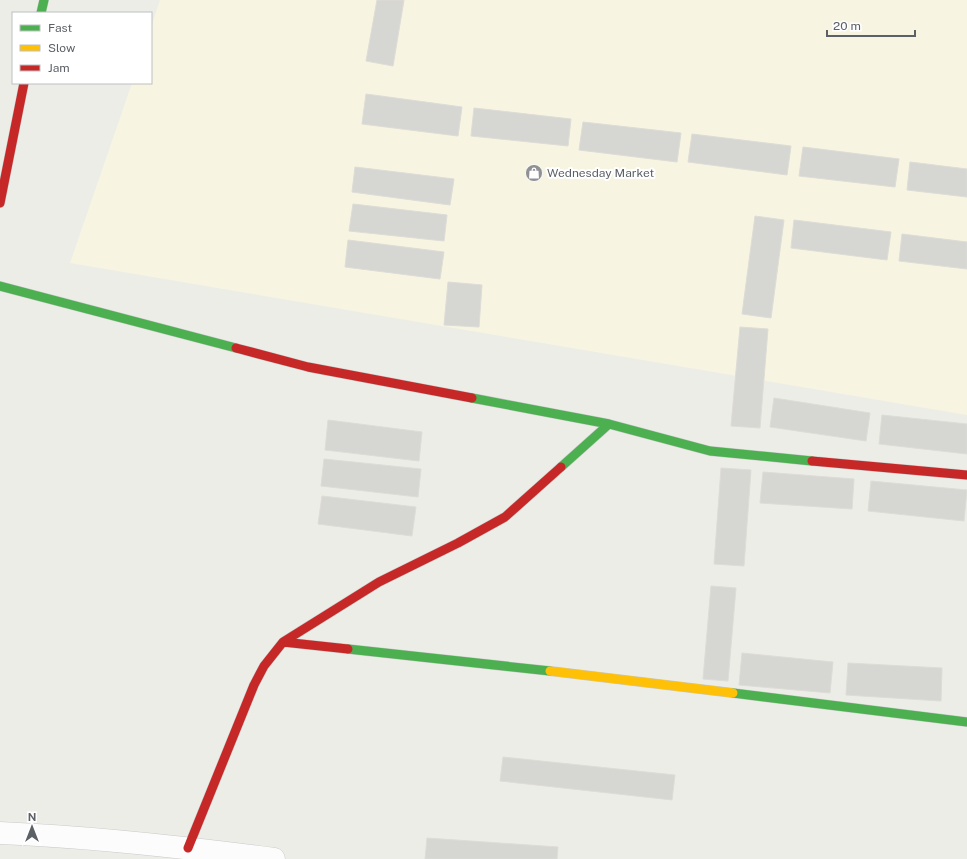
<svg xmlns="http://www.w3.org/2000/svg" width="967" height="859" viewBox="0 0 967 859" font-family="'Public Sans',sans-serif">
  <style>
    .commercial { fill: #f7f4e1 }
    .building { fill: #d6d6d3; stroke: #dddcd6 }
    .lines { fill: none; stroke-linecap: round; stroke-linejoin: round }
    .street-casing { stroke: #cacbca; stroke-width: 23 }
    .fast-casing { stroke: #c9caca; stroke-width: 10 }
    .slow-casing { stroke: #c9caca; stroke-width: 10 }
    .jam-casing { stroke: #c9caca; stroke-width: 10 }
    .street { stroke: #fcfcfc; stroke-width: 22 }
    .fast { stroke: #4caf50; stroke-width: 9 }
    .slow { stroke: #ffc107; stroke-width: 9 }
    .jam { stroke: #c62828; stroke-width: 9 }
    .labels { text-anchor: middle; stroke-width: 4; stroke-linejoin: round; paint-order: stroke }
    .poi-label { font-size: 12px; fill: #5c6067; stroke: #fff; text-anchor: start }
  </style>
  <rect width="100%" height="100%" fill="#edede8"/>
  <!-- commercial -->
  <path class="commercial" d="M 160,0 L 967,0 L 967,415 L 70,263 L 132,83 L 151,83 L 151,27 Z"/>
  <!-- building -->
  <path class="building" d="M 377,0 L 404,0 L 393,66 L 366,61 Z
    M 366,94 L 462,107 L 458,136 L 362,124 Z
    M 474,108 L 571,119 L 568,146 L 471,136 Z
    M 583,122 L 681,133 L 677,162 L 579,150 Z
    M 692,134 L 791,146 L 787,175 L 688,162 Z
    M 803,147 L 899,159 L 895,187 L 799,176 Z
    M 910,162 L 967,169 L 967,197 L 907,190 Z
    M 355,167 L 454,179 L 450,205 L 352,192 Z
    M 353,204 L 447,215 L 444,241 L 349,231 Z
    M 755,216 L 784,220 L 771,318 L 742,314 Z
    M 794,220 L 891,232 L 887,260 L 791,248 Z
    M 902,234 L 967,242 L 967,269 L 899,261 Z
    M 348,240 L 444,252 L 440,279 L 345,267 Z
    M 448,282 L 482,285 L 479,327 L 444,325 Z
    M 740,327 L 768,329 L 760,428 L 731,426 Z
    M 774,398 L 870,413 L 866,441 L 770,427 Z
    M 882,415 L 967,424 L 967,454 L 879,444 Z
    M 328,420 L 422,432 L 419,461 L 325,450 Z
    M 324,459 L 421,469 L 418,497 L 321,486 Z
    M 721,468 L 751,470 L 744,566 L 714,564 Z
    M 763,472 L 854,479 L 852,509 L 760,503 Z
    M 871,481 L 967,490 L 964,521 L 868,511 Z
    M 322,496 L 416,507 L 412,536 L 318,524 Z
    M 711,586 L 736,588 L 728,681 L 703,679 Z
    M 742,653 L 833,662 L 830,693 L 739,685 Z
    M 848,663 L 942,668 L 941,701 L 846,695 Z
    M 503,757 L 675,775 L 672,800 L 500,781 Z
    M 427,838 L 558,847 L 557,859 L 425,859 Z"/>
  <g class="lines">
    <!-- street casing -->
    <g class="street-casing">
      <path id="street" d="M 0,833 C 92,837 183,847 274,859"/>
    </g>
    <!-- fast casing -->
    <g class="fast-casing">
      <path id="fast" d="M 41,13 L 44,0
        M 0,286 L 236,348
        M 472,398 L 609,424
        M 561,467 L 609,424 L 710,451 L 812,461
        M 348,649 L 550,671
        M 733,693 L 967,722"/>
    </g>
    <!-- slow casing -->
    <g class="slow-casing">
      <path id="slow" d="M 550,671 L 733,693"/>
    </g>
    <!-- jam casing -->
    <g class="jam-casing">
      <path id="jam" d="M 0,203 L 24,83
        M 236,348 L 308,367 L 472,398
        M 812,461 L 967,475
        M 283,642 L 379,582 L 458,543 L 505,517 L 561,467
        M 188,848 L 254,685 L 264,666 L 283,642 L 348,649"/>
    </g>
    <!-- street -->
    <use href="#street" class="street"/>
    <!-- fast -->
    <use href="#fast" class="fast"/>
    <!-- slow -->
    <use href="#slow" class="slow"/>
    <!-- jam -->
    <use href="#jam" class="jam"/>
  </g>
  <!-- icons -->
  <defs>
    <g id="shop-disc" transform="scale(0.9)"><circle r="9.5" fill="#8f9194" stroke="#fff"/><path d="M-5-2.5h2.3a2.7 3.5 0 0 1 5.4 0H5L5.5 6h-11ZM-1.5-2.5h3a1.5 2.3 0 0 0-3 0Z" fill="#fff"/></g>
  </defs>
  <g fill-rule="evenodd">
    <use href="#shop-disc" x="534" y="173"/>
  </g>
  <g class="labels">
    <!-- poi labels -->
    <g class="poi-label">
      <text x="547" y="177">Wednesday Market</text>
    </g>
  </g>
  <!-- legend -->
  <rect x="12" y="12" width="140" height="72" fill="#ffffff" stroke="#bebfc2"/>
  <rect x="20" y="25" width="20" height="6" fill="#4caf50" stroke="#bebfc2"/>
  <text x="48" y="32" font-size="12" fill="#5c6067">Fast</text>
  <rect x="20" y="45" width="20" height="6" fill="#ffc107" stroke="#bebfc2"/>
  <text x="48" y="52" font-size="12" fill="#5c6067">Slow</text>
  <rect x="20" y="65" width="20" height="6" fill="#c62828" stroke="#bebfc2"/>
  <text x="48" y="72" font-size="12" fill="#5c6067">Jam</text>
  <!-- north arrow -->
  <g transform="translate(32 827)" stroke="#ffffff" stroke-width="3" paint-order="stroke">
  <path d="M0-3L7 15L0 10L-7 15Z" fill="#5c6067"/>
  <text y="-6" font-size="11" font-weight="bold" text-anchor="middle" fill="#5c6067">N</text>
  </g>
  <!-- scale -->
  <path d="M827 30v6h88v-6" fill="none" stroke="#5c6067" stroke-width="2"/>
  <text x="833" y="30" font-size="12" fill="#5c6067" stroke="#ffffff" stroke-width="3" paint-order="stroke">20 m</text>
</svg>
